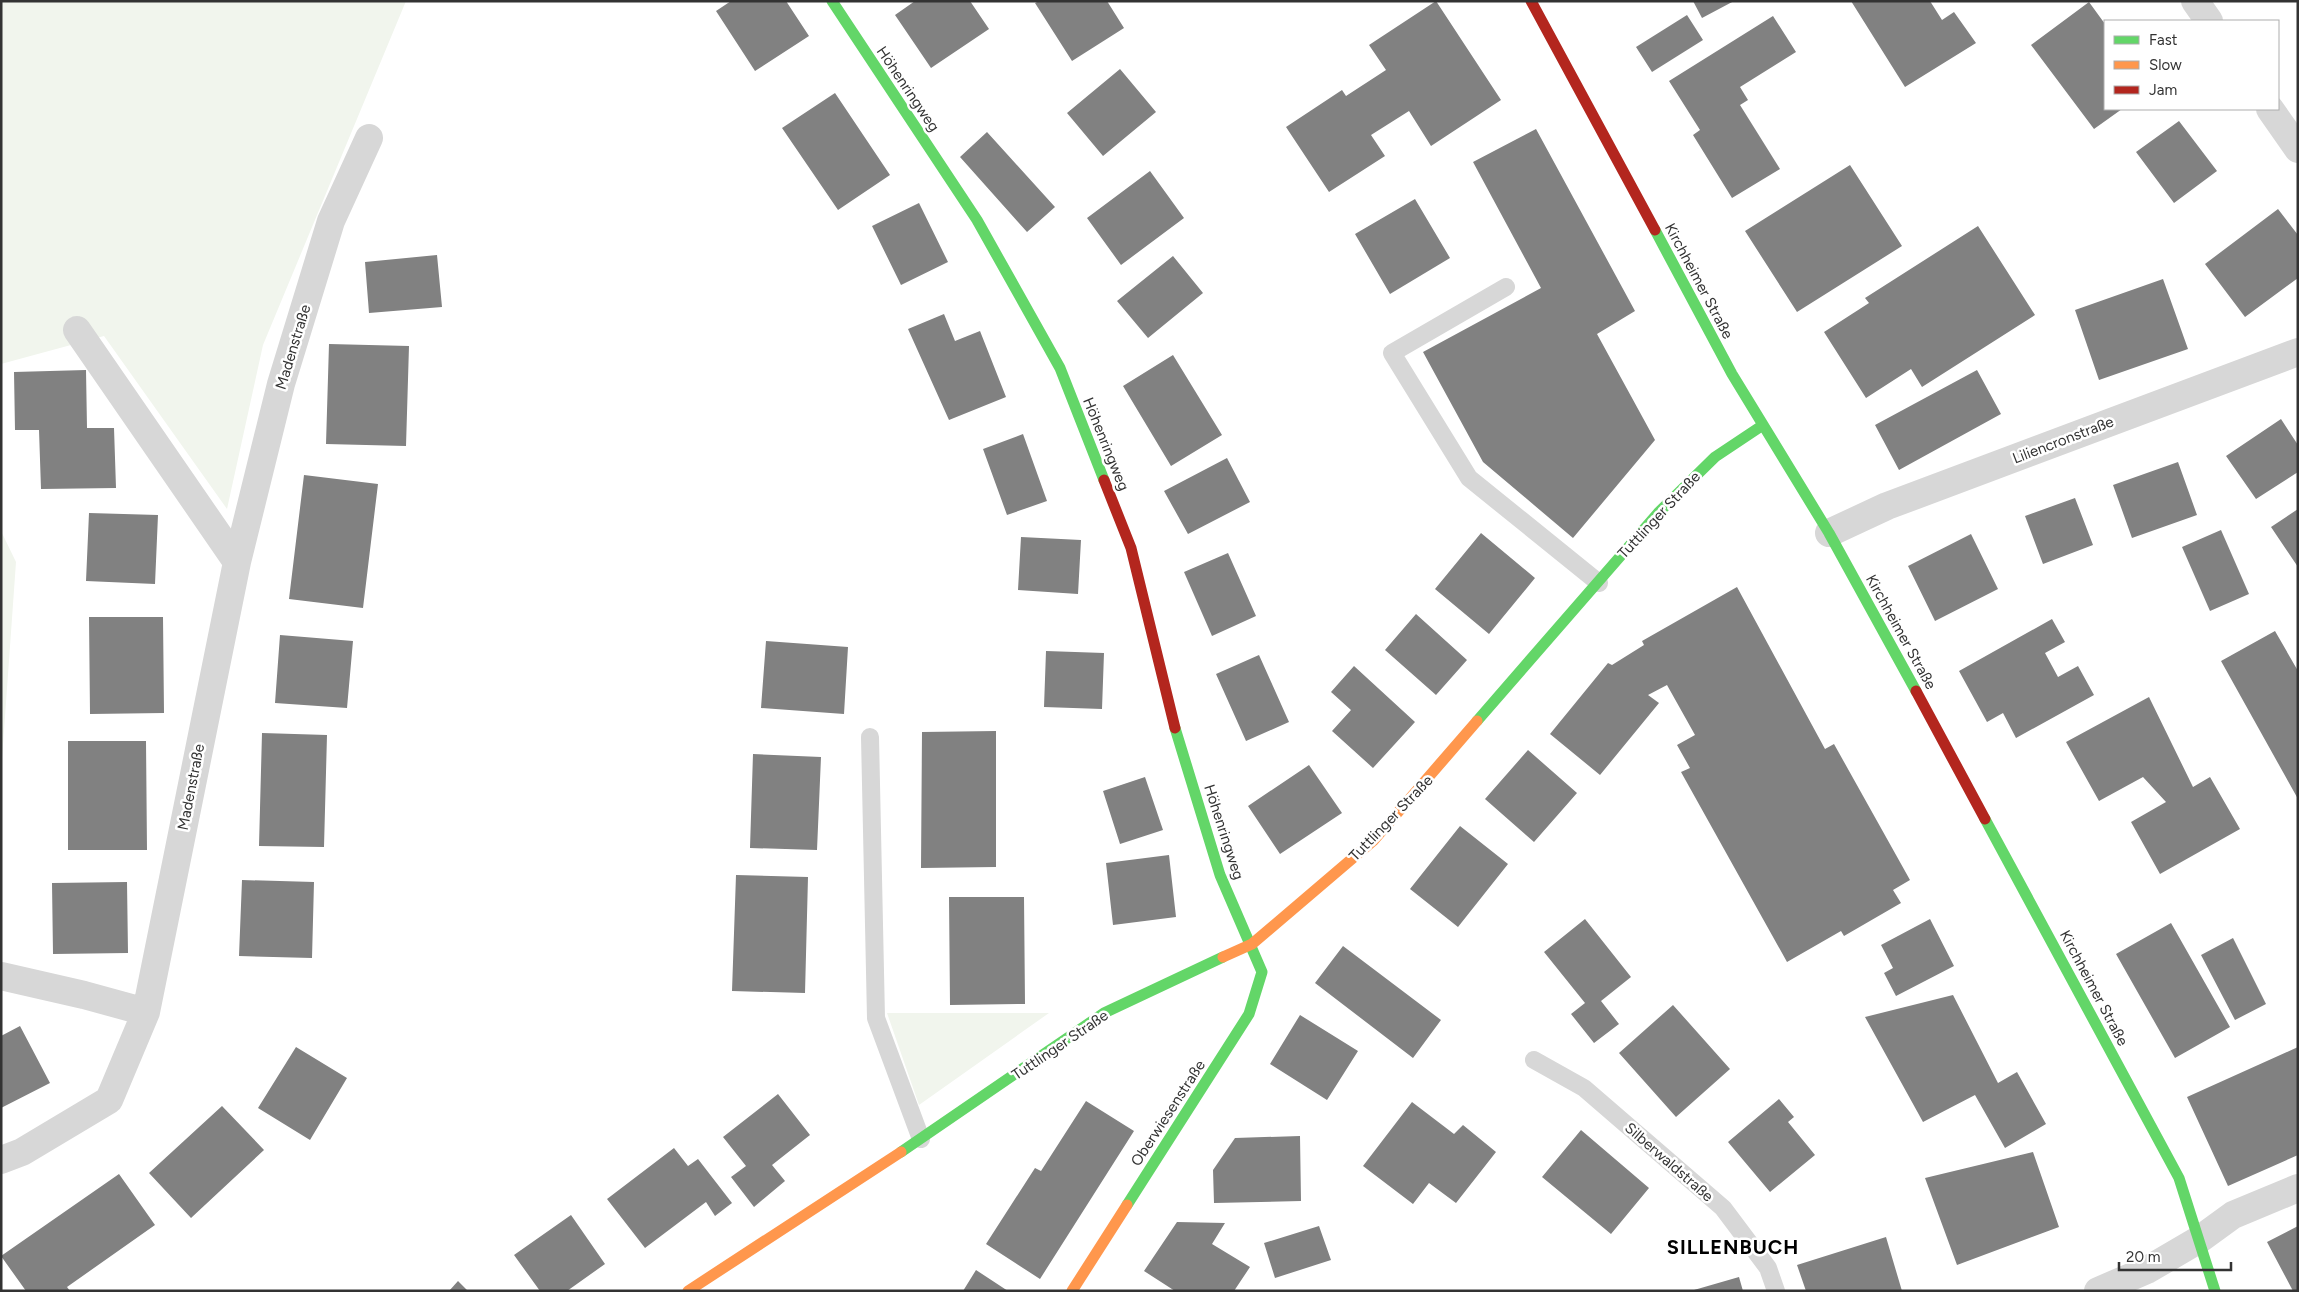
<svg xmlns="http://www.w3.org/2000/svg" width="2299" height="1292" viewBox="0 0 2299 1292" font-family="Figtree,sans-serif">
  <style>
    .green { fill: #f1f5ed }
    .building { fill: #818181 }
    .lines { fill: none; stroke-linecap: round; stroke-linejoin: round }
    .lane { stroke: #d7d7d7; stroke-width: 18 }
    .street { stroke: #d7d7d7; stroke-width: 28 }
    .fast { stroke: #63d668; stroke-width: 11 }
    .slow { stroke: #ff974d; stroke-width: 11 }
    .jam { stroke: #b3261e; stroke-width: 11 }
    .labels { text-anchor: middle; stroke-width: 5; stroke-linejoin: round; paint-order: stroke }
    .street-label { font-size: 15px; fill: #333; stroke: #fff }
    .district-label { font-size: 20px; font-weight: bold; letter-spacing: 1px; fill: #000; stroke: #fff }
  </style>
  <rect width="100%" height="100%" fill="#fff"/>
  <!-- green -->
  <path class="green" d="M 1,1 L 406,1 L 263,345 L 227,509 L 104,336 L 1,364 Z
    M 1,531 L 16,562 L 1,773 Z
    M 887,1013 L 1049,1013 L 919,1105 Z"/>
  <!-- building -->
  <path class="building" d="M 731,1 L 786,1 L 809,36 L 755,71 L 716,11 Z
    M 915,1 L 970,1 L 989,29 L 931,68 L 895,15 Z
    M 1039,1 L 1107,1 L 1124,28 L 1072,61 L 1035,3 Z
    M 1436,1 L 1501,100 L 1431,146 L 1409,111 L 1371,135 L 1385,156 L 1329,192 L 1286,127 L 1342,90 L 1346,96 L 1386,70 L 1369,45 Z
    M 1693,1 L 1734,1 L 1702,18 Z
    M 1851,1 L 1930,1 L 1942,20 L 1954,12 L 1976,43 L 1905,87 Z
    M 2089,2 L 2105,24 L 2105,109 L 2122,109 L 2094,129 L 2031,45 Z
    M 1687,15 L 1703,40 L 1652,72 L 1636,47 Z
    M 1773,16 L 1796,52 L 1740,87 L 1748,100 L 1740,105 L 1780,169 L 1732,198 L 1693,135 L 1700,130 L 1669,81 Z
    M 1120,69 L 1156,112 L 1103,156 L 1067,113 Z
    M 835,93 L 890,175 L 838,210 L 782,128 Z
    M 2179,121 L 2217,171 L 2174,203 L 2136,152 Z
    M 1536,129 L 1635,311 L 1597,334 L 1655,440 L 1573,538 L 1483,462 L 1423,352 L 1541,288 L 1473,162 Z
    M 987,132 L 1055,207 L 1027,232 L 960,157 Z
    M 1850,165 L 1902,246 L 1797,312 L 1745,231 Z
    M 1150,171 L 1184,218 L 1121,265 L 1087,218 Z
    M 1415,199 L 1450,258 L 1390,294 L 1355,234 Z
    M 919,203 L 948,262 L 901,285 L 872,226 Z
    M 2278,209 L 2298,235 L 2298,278 L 2245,317 L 2205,264 Z
    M 1978,226 L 2035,315 L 1922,387 L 1911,369 L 1866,398 L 1824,332 L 1869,303 L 1865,298 Z
    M 437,255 L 442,307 L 369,313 L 365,262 Z
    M 1173,256 L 1203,293 L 1148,338 L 1117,301 Z
    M 2163,279 L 2188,349 L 2099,380 L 2075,310 Z
    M 944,314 L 955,341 L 980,331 L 1006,397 L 949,420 L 908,329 Z
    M 329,344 L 409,346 L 406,446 L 326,444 Z
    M 1173,355 L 1222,435 L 1171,466 L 1123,386 Z
    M 86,370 L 87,428 L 114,428 L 116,488 L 41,489 L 39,430 L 15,430 L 14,372 Z
    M 1977,370 L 2001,414 L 1899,470 L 1875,425 Z
    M 2281,419 L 2298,445 L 2298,472 L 2256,499 L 2226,456 Z
    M 1023,434 L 1047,501 L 1007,515 L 983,449 Z
    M 1227,458 L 1250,502 L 1188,534 L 1164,491 Z
    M 2178,462 L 2197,515 L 2132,538 L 2113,485 Z
    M 304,475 L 378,484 L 363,608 L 289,599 Z
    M 2075,498 L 2093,545 L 2043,564 L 2025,516 Z
    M 2298,509 L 2298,567 L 2271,527 Z
    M 89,513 L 158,515 L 155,584 L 86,581 Z
    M 2221,530 L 2249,594 L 2210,611 L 2182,547 Z
    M 1481,533 L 1535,578 L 1489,634 L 1435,589 Z
    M 1971,534 L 1998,589 L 1935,621 L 1908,566 Z
    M 1021,537 L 1081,540 L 1078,594 L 1018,590 Z
    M 1228,553 L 1256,616 L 1212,636 L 1184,572 Z
    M 1737,587 L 1825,749 L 1834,744 L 1910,880 L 1893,890 L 1901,903 L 1844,936 L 1841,931 L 1787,962 L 1681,772 L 1690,768 L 1677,745 L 1695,735 L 1667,685 L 1648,695 L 1659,703 L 1600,775 L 1550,734 L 1608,663 L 1612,665 L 1644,645 L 1642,641 Z
    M 1416,614 L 1467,660 L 1436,695 L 1385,650 Z
    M 89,617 L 163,617 L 164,713 L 90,714 Z
    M 2052,619 L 2065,642 L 2045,653 L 2058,677 L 2078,666 L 2094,695 L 2016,738 L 2003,713 L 1987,722 L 1959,671 Z
    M 2275,631 L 2298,671 L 2298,799 L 2221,661 Z
    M 280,635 L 353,641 L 347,708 L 275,703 Z
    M 766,641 L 848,647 L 844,714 L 761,708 Z
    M 1046,651 L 1104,653 L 1102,709 L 1044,707 Z
    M 1259,655 L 1289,722 L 1246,741 L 1216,674 Z
    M 1354,666 L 1415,722 L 1373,768 L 1332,731 L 1351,710 L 1331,692 Z
    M 2149,697 L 2193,787 L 2210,777 L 2240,829 L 2160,874 L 2131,822 L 2166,802 L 2143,777 L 2099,801 L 2066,742 Z
    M 996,731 L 996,867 L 921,868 L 922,732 Z
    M 262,733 L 327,735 L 324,847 L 259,846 Z
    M 68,741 L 146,741 L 147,850 L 68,850 Z
    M 1528,750 L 1577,793 L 1534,842 L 1485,799 Z
    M 753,754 L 821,757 L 817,850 L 750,848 Z
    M 1309,765 L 1342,813 L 1280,854 L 1248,806 Z
    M 1145,777 L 1163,830 L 1120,844 L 1103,791 Z
    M 1460,826 L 1508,864 L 1458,927 L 1410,889 Z
    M 1169,855 L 1176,917 L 1113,925 L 1106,863 Z
    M 736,875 L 808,877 L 805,993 L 732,991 Z
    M 242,880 L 314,882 L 312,958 L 239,956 Z
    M 127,882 L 128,953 L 53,954 L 52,883 Z
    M 949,897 L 1024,897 L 1025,1004 L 950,1005 Z
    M 1585,919 L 1631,977 L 1601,1001 L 1619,1024 L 1594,1043 L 1571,1014 L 1585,1003 L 1544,952 Z
    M 1930,919 L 1954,966 L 1896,996 L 1884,973 L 1893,968 L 1881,945 Z
    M 2171,923 L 2230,1027 L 2175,1058 L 2116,954 Z
    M 2233,938 L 2266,1004 L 2235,1020 L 2201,955 Z
    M 1343,946 L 1441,1020 L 1413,1058 L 1315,983 Z
    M 1953,995 L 1998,1083 L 2017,1072 L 2046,1124 L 2005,1148 L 1975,1095 L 1923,1122 L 1865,1017 Z
    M 1673,1005 L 1730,1069 L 1676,1117 L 1619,1053 Z
    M 1300,1015 L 1358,1051 L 1327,1100 L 1270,1064 Z
    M 20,1026 L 50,1083 L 1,1108 L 1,1036 Z
    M 296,1047 L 347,1078 L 310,1140 L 258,1108 Z
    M 2298,1047 L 2298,1155 L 2228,1186 L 2187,1097 Z
    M 778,1094 L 810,1135 L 772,1165 L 785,1181 L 754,1207 L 731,1177 L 746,1166 L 723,1137 Z
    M 1779,1099 L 1794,1117 L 1788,1122 L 1815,1155 L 1770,1192 L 1728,1142 Z
    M 1086,1101 L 1134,1131 L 1040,1279 L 986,1244 L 1035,1168 L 1041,1171 Z
    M 1412,1102 L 1454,1134 L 1463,1125 L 1496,1152 L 1456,1203 L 1429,1183 L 1413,1204 L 1363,1166 Z
    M 222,1106 L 264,1150 L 191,1218 L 149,1173 Z
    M 1581,1130 L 1649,1188 L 1611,1234 L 1542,1177 Z
    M 1300,1136 L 1301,1201 L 1214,1203 L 1213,1170 L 1235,1138 Z
    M 674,1148 L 688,1166 L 698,1159 L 732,1203 L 715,1216 L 706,1202 L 645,1248 L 607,1199 Z
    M 2033,1152 L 2059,1227 L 1957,1265 L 1925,1178 Z
    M 119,1174 L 155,1225 L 67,1287 L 70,1291 L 26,1291 L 1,1256 Z
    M 571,1215 L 605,1264 L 567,1291 L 540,1291 L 514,1255 Z
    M 1177,1222 L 1225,1223 L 1212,1244 L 1250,1267 L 1234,1291 L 1175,1291 L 1144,1271 Z
    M 1319,1226 L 1331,1260 L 1275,1278 L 1264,1243 Z
    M 2298,1226 L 2298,1291 L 2293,1291 L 2267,1242 Z
    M 1886,1237 L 1902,1291 L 1806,1291 L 1797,1265 Z
    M 976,1270 L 1008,1291 L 963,1291 Z
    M 1739,1277 L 1743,1291 L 1694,1291 L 1694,1290 Z
    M 458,1281 L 468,1291 L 449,1291 Z"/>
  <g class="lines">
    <!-- lane -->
    <path class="lane" d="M 1506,287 L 1392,353 L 1469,478 L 1599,583
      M 870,737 L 876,1018 L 921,1139
      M 1534,1060 L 1584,1088 L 1723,1208 L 1768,1268 L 1776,1291"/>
    <!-- street -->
    <path class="street" d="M 2195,1 L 2209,21
      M 2270,109 L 2298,149
      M 1829,533 L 1887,506 L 2298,352
      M 237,562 L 281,384 L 331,221 L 369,138
      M 1,976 L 84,995 L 146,1012
      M 1,1160 L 22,1152 L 109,1100 L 146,1012 L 237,562 L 77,330
      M 2098,1291 L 2147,1270 L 2200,1239 L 2233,1215 L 2298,1188"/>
    <!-- fast -->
    <path class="fast" d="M 832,1 L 977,220 L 1060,368 L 1104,480
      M 1655,230 L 1732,374 L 1829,533 L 1916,691
      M 1477,721 L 1658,513 L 1715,457 L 1763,425
      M 1985,819 L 2179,1178 L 2215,1291
      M 901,1152 L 1104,1013 L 1223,957
      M 1127,1205 L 1249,1014 L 1262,972 L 1220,875 L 1175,728"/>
    <!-- slow -->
    <path class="slow" d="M 1223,957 L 1252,944 L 1374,840 L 1477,721
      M 688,1291 L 901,1152
      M 1072,1291 L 1127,1205"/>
    <!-- jam -->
    <path class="jam" d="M 1531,1 L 1655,230
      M 1104,480 L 1131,548 L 1175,728
      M 1916,691 L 1985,819"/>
  </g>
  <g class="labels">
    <!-- street labels -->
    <g class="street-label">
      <text transform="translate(908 89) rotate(56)" y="5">Höhenringweg</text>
      <text transform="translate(1699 281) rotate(62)" y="5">Kirchheimer Straße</text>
      <text transform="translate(293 347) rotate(-73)" y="5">Madenstraße</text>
      <text transform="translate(2063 440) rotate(-21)" y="5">Liliencronstraße</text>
      <text transform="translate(1106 444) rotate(68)" y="5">Höhenringweg</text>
      <text transform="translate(1659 515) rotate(-47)" y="5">Tuttlinger Straße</text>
      <text transform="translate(1901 632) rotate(61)" y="5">Kirchheimer Straße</text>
      <text transform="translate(191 787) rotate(-79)" y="5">Madenstraße</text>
      <text transform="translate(1391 818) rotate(-46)" y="5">Tuttlinger Straße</text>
      <text transform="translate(1224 832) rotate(72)" y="5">Höhenringweg</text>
      <text transform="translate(2094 988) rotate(62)" y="5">Kirchheimer Straße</text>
      <text transform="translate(1060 1045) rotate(-34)" y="5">Tuttlinger Straße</text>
      <text transform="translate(1168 1113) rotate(-57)" y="5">Oberwiesenstraße</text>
      <text transform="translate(1669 1162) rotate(41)" y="5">Silberwaldstraße</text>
    </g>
    <!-- district labels -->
    <g class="district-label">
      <text x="1733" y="1254">SILLENBUCH</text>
    </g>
  </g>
  <!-- border -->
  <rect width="2299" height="1292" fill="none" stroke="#333333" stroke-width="5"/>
  <!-- legend -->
  <rect x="2104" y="20" width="175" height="90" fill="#ffffff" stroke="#adadad"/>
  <rect x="2114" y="36" width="25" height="8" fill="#63d668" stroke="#adadad"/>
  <text x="2149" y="45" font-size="15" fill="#333333">Fast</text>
  <rect x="2114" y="61" width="25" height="8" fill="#ff974d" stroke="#adadad"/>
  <text x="2149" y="70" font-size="15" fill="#333333">Slow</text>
  <rect x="2114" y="86" width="25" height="8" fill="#b3261e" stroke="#adadad"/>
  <text x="2149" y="95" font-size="15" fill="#333333">Jam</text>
  <!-- scale -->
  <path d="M2119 1262v8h112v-8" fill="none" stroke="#333333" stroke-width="2.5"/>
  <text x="2126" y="1262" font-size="15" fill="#333333" stroke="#ffffff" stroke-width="4" paint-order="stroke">20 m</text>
</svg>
